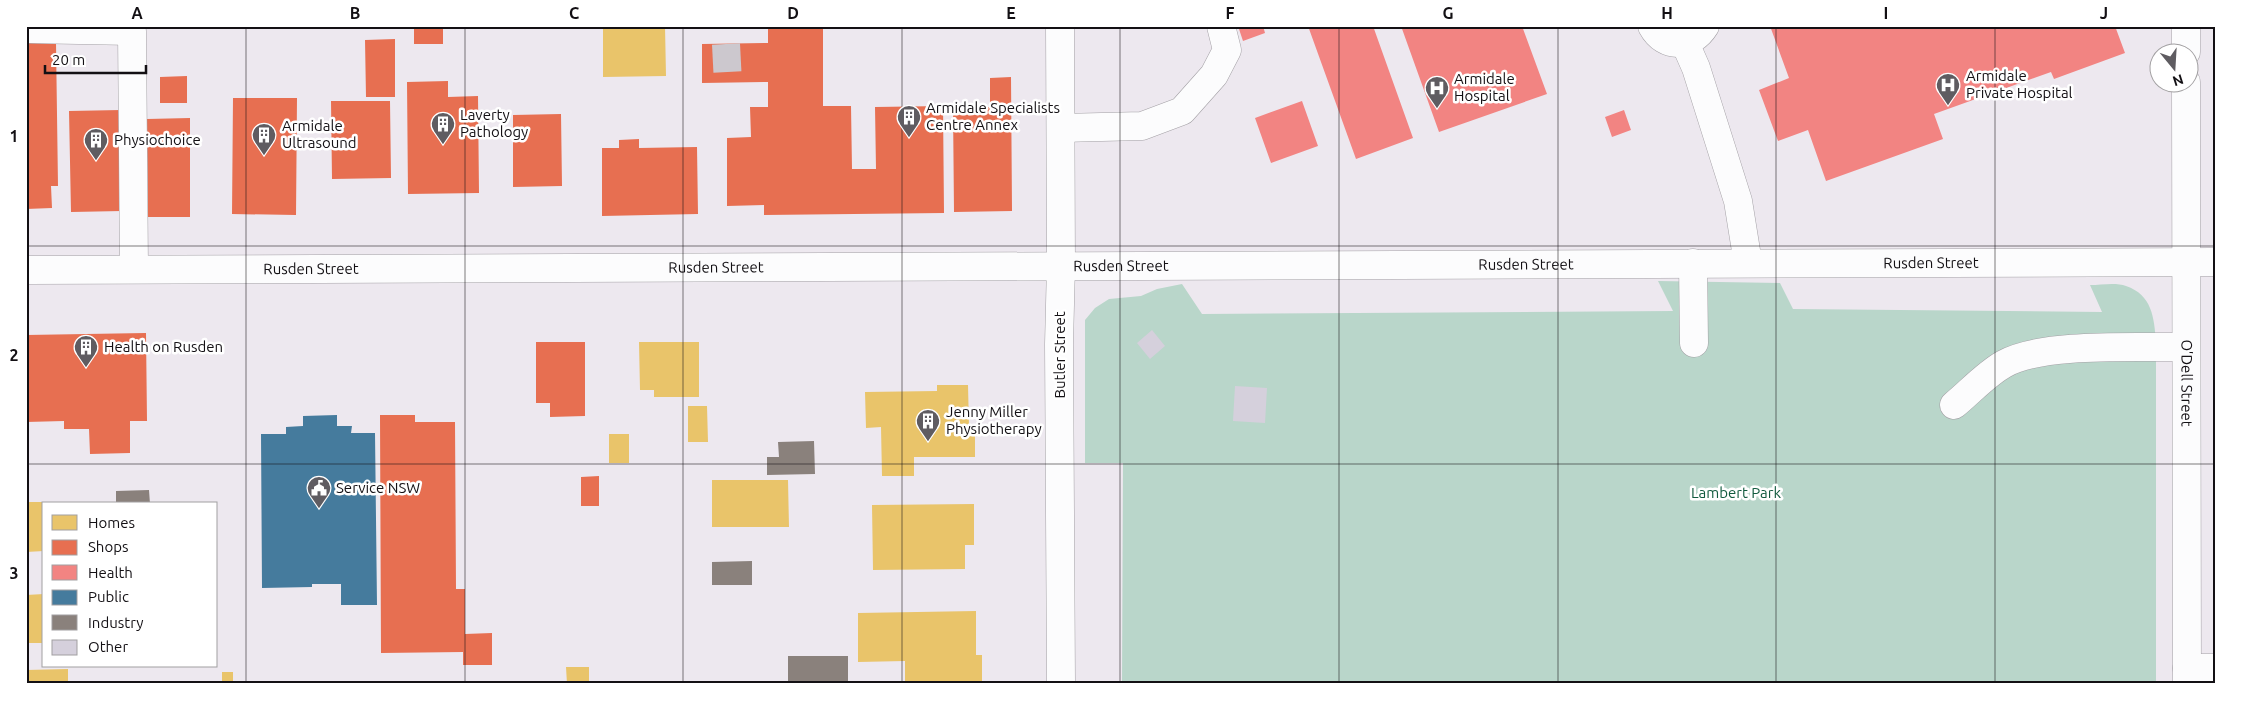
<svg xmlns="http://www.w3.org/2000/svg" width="2241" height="710" viewBox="0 0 2241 710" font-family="Ubuntu,sans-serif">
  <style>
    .green { fill: #b9d6ca }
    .homes { fill: #e9c46a }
    .shops { fill: #e76f51 }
    .health { fill: #f28482 }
    .public { fill: #457b9d }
    .industry { fill: #8a817c }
    .building { fill: #d5d0dc }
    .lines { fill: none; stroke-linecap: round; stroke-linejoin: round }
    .minor-tunnel { stroke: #ccc8ce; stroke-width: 28; stroke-dasharray: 28 14; stroke-linecap: butt }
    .minor-casing { stroke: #a3a0a5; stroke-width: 29 }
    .minor { stroke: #fcfcfd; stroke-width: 28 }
    .grid { fill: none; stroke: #131014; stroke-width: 1; stroke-opacity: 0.55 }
    .labels { text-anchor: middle; stroke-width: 5; stroke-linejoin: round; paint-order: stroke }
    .poi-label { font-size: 15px; fill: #131014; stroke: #fff; text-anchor: start }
    .street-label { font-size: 15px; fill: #131014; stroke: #fff }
    .park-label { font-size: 15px; fill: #115a3e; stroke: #fff }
    .neatline { fill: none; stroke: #131014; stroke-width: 2 }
    .grid-label { font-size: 16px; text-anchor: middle; font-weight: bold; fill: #131014 }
  </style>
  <rect width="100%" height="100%" fill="#ede8ef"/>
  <!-- green -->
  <path class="green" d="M 1658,281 L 1780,283 L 1793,309 L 2102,312 L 2090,285 C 2101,285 2116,282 2126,286 C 2152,295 2154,317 2156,341 L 2156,684 L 1122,684 L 1123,463 L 1085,463 L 1085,320 L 1095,308 L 1109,299 L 1141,296 L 1157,289 L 1182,284 L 1202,314 L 1673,311 Z"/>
  <!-- homes -->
  <path class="homes" d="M 603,26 L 665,26 L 666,76 L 603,77 Z
    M 639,342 L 699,342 L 699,397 L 654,397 L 654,390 L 640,390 Z
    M 937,385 L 968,385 L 969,427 L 975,427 L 975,457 L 914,457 L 914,476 L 882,476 L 881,427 L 866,428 L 865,392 L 937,391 Z
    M 688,406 L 707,406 L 708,442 L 688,442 Z
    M 609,434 L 629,434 L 629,463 L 609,463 Z
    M 712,480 L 788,480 L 789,527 L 712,527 Z
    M 26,502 L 80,502 L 81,504 L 44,504 L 44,551 L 26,552 Z
    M 974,504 L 974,545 L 965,545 L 965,569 L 873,570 L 872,505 Z
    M 44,594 L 44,643 L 26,643 L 26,595 Z
    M 976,611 L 976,655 L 982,655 L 982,684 L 905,684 L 905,661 L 858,662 L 858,613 Z
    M 566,667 L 589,667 L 589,684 L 567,684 Z
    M 68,669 L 68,684 L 26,684 L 26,670 Z
    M 222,672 L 233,672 L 233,684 L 222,684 Z"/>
  <!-- shops -->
  <path class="shops" d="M 414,26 L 443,26 L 443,44 L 414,44 Z
    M 768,26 L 823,26 L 823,106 L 851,106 L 852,169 L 876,169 L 875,107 L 943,106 L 944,213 L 764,215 L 764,205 L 727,206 L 727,138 L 751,137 L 750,107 L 768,107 L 768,82 L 702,83 L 702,44 L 768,43 Z
    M 395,39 L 395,97 L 366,97 L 365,40 Z
    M 26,43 L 56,43 L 58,186 L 51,186 L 52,208 L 26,209 Z
    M 187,76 L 187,103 L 160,103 L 160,77 Z
    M 1011,77 L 1012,211 L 954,212 L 953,107 L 990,107 L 990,78 Z
    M 448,81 L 448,97 L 478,96 L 479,193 L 408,194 L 407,82 Z
    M 233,98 L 297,98 L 296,215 L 232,214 Z
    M 331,101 L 390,101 L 391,178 L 332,179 Z
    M 121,110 L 122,211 L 71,212 L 69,111 Z
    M 561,114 L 562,186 L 513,187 L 513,115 Z
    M 190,118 L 190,217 L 148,217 L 147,119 Z
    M 639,139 L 639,148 L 697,147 L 698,214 L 602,216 L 602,148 L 619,148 L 619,140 Z
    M 146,333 L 147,421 L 130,421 L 130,453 L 90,454 L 89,429 L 64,429 L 64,421 L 26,422 L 26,335 Z
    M 536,342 L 585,342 L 585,416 L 550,417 L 550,403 L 536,403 Z
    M 380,415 L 415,415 L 415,422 L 455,422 L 456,589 L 465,589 L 465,634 L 492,633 L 492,665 L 463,665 L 463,652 L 381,653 Z
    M 599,476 L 599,506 L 581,506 L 581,477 Z"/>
  <!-- health -->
  <path class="health" d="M 1238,26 L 1263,26 L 1265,33 L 1243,41 Z
    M 1308,26 L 1373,26 L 1413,138 L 1356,159 Z
    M 1401,26 L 1522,26 L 1547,94 L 1439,132 Z
    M 1770,26 L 2115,26 L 2125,53 L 2054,79 L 2051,72 L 1934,114 L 1943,139 L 1826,181 L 1808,130 L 1778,141 L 1759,90 L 1789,78 Z
    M 1302,101 L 1318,146 L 1271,163 L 1255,118 Z
    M 1624,110 L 1631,130 L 1612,137 L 1605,117 Z"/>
  <!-- public -->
  <path class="public" d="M 337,415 L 337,426 L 352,426 L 351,433 L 375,433 L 377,605 L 341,605 L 341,584 L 312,584 L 312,587 L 262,588 L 261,434 L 286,434 L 286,427 L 303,426 L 303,416 Z"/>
  <!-- industry -->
  <path class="industry" d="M 814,441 L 815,474 L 767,475 L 767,457 L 779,457 L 778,442 Z
    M 149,490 L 150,504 L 116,504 L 116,491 Z
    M 752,561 L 752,585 L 712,585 L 712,562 Z
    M 788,656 L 848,656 L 848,684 L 788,684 Z"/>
  <!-- building -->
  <path class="building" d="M 1152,330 L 1165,346 L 1150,359 L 1137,343 Z
    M 1235,386 L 1267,388 L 1265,423 L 1233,421 Z"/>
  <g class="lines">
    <!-- minor-tunnel -->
    <path class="minor-tunnel" d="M 726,44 L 728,83"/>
    <!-- minor casing -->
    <g class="minor-casing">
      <g id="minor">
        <path d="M 1060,26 L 1061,265 L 1059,344 L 1061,684"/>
        <path d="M 1652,26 C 1665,50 1692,47 1705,26"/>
        <path d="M 2186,26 L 2186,52"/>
        <path d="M 26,29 L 132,31 L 134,269"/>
        <path d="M 1685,43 L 1696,68 L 1738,201 L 1748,263"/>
        <path id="s1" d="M 2186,82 L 2187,684"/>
        <path d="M 1061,128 L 1142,126 L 1182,111 L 1214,75 L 1227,50 L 1221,26"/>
        <path d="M 1693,263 L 1694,343"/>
        <path id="s2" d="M 26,270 L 2215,262"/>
        <path d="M 1954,405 C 1970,392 1986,374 2004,364 C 2042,342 2140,348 2185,347"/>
        <path d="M 2187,668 L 2215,668"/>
      </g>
    </g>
    <!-- minor -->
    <use href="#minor" class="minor"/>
  </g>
  <!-- grid -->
  <path class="grid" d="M 246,26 L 246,684M 465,26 L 465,684M 683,26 L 683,684M 902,26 L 902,684M 1120,26 L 1120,684M 1339,26 L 1339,684M 1558,26 L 1558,684M 1776,26 L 1776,684M 1995,26 L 1995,684M 26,246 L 2215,246M 26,464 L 2215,464"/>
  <!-- icons -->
  <defs>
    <g id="hospital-pin" transform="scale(1.25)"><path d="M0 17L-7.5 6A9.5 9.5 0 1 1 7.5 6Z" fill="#5f5c61" stroke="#fff"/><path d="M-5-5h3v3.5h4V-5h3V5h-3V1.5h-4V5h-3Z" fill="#fff"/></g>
    <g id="building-pin" transform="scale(1.25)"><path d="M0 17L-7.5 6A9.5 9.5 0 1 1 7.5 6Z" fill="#5f5c61" stroke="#fff"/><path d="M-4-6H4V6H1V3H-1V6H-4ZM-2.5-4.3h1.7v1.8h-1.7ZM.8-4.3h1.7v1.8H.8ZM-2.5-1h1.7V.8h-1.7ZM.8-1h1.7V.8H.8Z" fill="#fff"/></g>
    <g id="civic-pin" transform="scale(1.25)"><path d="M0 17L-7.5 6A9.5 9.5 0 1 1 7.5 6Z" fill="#5f5c61" stroke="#fff"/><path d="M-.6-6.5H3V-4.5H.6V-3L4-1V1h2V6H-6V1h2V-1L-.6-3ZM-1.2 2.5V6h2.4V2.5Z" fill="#fff"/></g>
  </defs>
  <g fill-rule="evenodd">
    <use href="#hospital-pin" x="1948" y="85"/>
    <use href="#hospital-pin" x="1437" y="88"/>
    <use href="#building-pin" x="909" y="117"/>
    <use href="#building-pin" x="443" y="124"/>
    <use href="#building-pin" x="264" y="135"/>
    <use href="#building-pin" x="96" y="140"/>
    <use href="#building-pin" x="86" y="347"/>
    <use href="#building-pin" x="928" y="421"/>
    <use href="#civic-pin" x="319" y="488"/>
  </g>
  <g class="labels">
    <!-- poi labels -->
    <g class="poi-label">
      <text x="1966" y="81">Armidale<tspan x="1966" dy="17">Private Hospital</tspan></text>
      <text x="1454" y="84">Armidale<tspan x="1454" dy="17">Hospital</tspan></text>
      <text x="926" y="113">Armidale Specialists<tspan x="926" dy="17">Centre Annex</tspan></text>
      <text x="460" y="120">Laverty<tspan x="460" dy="17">Pathology</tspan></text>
      <text x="282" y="131">Armidale<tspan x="282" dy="17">Ultrasound</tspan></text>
      <text x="114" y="145">Physiochoice</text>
      <text x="104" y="352">Health on Rusden</text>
      <text x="946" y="417">Jenny Miller<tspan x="946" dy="17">Physiotherapy</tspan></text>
      <text x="336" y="493">Service NSW</text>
    </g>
    <!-- street labels -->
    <g class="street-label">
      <text dy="5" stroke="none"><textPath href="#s2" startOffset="1905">Rusden Street</textPath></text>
      <text dy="5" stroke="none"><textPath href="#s2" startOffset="1500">Rusden Street</textPath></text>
      <text dy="5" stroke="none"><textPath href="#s2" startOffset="1095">Rusden Street</textPath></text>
      <text dy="5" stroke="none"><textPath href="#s2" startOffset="690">Rusden Street</textPath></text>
      <text dy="5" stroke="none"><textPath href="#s2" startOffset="285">Rusden Street</textPath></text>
      <text transform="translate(1060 355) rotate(-90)" y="5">Butler Street</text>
      <text dy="5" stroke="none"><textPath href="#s1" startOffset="301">O'Dell Street</textPath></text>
    </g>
    <!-- park labels -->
    <g class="park-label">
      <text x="1736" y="498">Lambert Park</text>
    </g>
  </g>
  <!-- border -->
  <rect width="2241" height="710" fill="none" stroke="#ffffff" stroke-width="55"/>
  <!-- legend -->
  <rect x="42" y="502" width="175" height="165" fill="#ffffff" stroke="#a19fa1"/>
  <rect x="52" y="515" width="25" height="15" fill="#e9c46a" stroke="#a19fa1"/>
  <text x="88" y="528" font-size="15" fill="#131014">Homes</text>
  <rect x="52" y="540" width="25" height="15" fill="#e76f51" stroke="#a19fa1"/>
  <text x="88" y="552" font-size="15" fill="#131014">Shops</text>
  <rect x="52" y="565" width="25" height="15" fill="#f28482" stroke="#a19fa1"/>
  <text x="88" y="578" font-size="15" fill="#131014">Health</text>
  <rect x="52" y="590" width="25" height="15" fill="#457b9d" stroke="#a19fa1"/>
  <text x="88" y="602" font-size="15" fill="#131014">Public</text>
  <rect x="52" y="615" width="25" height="15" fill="#8a817c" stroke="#a19fa1"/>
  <text x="88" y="628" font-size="15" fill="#131014">Industry</text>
  <rect x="52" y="640" width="25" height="15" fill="#d5d0dc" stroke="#a19fa1"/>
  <text x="88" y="652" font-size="15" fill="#131014">Other</text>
  <!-- north arrow -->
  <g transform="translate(2174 68) rotate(162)"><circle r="24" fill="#ffffff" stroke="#a19fa1"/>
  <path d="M0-4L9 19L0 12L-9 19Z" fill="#5f5c61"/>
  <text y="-8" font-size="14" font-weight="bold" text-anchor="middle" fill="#131014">N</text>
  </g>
  <!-- scale -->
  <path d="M45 65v8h101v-8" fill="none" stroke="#131014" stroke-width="2.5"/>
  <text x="52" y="65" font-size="15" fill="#131014" stroke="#ffffff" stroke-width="4" paint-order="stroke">20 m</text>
  <rect x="28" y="28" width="2186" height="654" class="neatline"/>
  <g class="grid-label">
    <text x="137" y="19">A</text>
    <text x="355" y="19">B</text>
    <text x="574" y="19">C</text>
    <text x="793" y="19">D</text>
    <text x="1011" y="19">E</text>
    <text x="1230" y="19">F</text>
    <text x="1448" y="19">G</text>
    <text x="1667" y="19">H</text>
    <text x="1886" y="19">I</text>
    <text x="2104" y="19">J</text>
    <text x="14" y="142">1</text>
    <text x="14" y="361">2</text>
    <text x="14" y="579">3</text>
  </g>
</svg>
